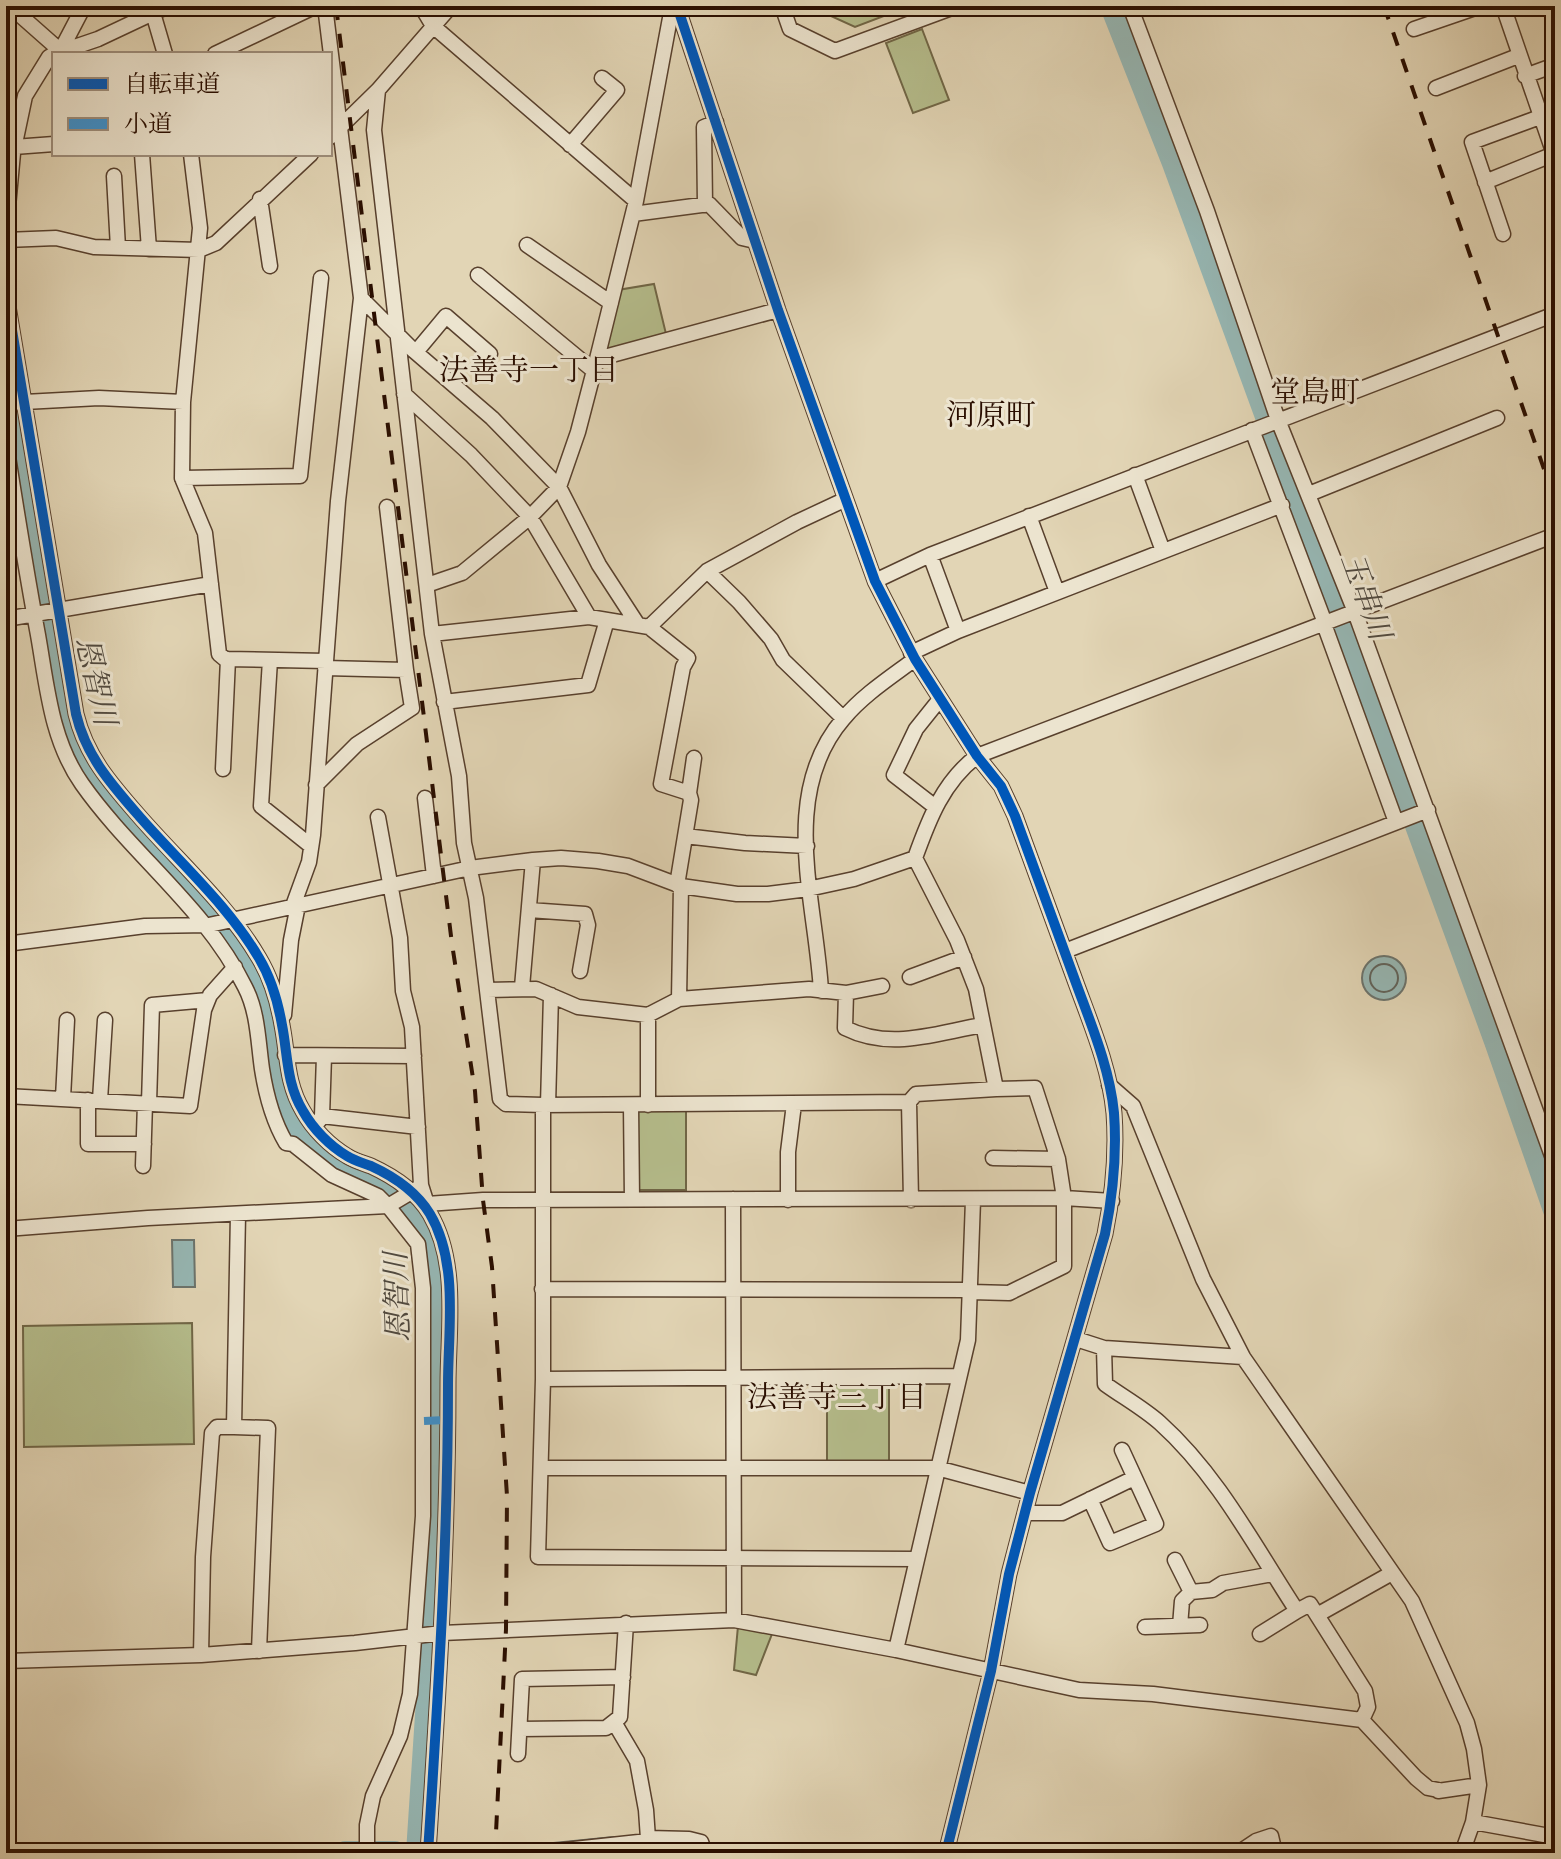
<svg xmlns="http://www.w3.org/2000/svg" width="1561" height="1859" viewBox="0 0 1561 1859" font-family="Vollkorn,'Noto Serif JP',serif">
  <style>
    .green { fill: #b5bd8c; stroke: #706646; stroke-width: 2 }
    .water { fill: #96b7b4; stroke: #6b736c; stroke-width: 2 }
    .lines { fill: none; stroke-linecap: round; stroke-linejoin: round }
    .shore { stroke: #60625a; stroke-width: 2 }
    .stream { stroke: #6b736c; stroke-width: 4 }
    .river { stroke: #96b7b4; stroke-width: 24 }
    .minor-casing { stroke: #58402d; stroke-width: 17 }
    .minor { stroke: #ece4cf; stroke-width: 14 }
    .rail { stroke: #2a0e00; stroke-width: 4; stroke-dasharray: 14 14; stroke-linecap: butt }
    .quiet { stroke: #3c92d0; stroke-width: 8; stroke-dasharray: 16 8; stroke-linecap: butt }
    .cycleway-casing { stroke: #ece4cf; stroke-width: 15 }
    .cycleway { stroke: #0057b8; stroke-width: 10 }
    .labels { text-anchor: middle; stroke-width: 6; stroke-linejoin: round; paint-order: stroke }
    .neighbourhood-label { font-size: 30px; fill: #2a0e00; stroke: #ece4cf }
    .water-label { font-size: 30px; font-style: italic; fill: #50493f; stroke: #ece4cf }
  </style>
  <rect width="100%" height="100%" fill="#e2d5b5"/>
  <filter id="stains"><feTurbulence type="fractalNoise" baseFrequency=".0025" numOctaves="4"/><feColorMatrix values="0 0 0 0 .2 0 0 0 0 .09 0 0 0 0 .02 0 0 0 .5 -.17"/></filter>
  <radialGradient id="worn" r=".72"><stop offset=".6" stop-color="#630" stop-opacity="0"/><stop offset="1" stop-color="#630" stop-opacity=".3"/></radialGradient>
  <!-- green -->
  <path class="green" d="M 809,6 L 910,6 L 855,27 Z
    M 922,29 L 949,100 L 913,113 L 886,43 Z
    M 654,284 L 666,334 L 602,351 L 618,290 Z
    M 636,1110 L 686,1110 L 686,1190 L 636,1190 Z
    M 192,1323 L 194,1444 L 24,1447 L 23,1326 Z
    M 827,1383 L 889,1383 L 889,1461 L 827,1462 Z
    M 738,1626 L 772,1634 L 756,1675 L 734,1670 Z"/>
  <!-- water -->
  <path class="water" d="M1362 978a22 22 0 1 1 44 0a22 22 0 1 1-44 0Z
    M 172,1240 L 194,1240 L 195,1287 L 173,1287 Z"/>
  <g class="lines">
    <!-- shore -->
    <path class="shore" d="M1370 978a14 14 0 1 1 28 0a14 14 0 1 1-28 0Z"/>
    <!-- stream -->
    <path class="stream" d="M 462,1853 L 614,1838"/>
    <!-- river -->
    <path class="river" d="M 1112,6 L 1174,163 L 1496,1041 L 1555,1210
      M 6,352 L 65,710 L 83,760 L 100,784 L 247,960 L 264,996 L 282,1096 L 295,1123 L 316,1149 L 346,1169 L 379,1182 L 406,1204 L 423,1223 L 430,1247 L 434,1279 L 435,1395 L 432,1638 L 418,1853
      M 345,1853 L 395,1853"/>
    <!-- minor casing -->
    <g class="minor-casing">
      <path id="minor" d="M 421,6 L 433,26 L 636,201
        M 677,6 L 778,310 L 875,581 L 915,659 L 977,756 L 1001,786 L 1015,816 C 1036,872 1056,928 1076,983 C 1091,1024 1110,1069 1114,1113 C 1117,1154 1113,1194 1105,1234 L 1030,1493 L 1009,1574 L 991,1671 L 946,1853
        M 782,6 L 790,29 L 835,51 L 957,6
        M 1130,6 L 1207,211 L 1278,420 L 1355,612 L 1555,1164
        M 1503,6 L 1555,157
        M 6,9 L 21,16 L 64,54
        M 153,13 L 165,54
        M 1414,29 L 1481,6
        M 61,50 L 84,6
        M 54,54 L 98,39 L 168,6
        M 215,54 L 316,6
        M 1525,76 L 1555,65
        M 1436,88 L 1518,56
        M 378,90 L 374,130 L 432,634 L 459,776 L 464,843 L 476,898 L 500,1099 L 506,1104 L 543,1105 L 909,1102 L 911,1200
        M 330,137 L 378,90 L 451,6
        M 570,145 L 617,90 L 602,78
        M 14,147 L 54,144
        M 142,154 L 149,249
        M 191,154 L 200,228 L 183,402 L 182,478 L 205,533 L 219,654 L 225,659 L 326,661
        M 114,176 L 118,248
        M 1485,182 L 1554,154
        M 260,199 L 270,266
        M 705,205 L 704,127 L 716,122
        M 633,214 L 709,204 L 742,238 L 755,241
        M 6,228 L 13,153 L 25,96 L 49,57 L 54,54
        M 1503,234 L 1472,142 L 1540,117
        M 6,240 L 56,238 L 94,247 L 199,250 L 216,243 L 311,154
        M 527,245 L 611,303
        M 478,275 L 594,371
        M 6,294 L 76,714 C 86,756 111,784 139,816 C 180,863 228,905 259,958 C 271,978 278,1002 282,1025 C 288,1055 286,1083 303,1111 C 313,1129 330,1146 347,1156 C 355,1161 363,1163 371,1166 C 395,1177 416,1191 430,1214 C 459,1263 448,1330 448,1384 C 448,1541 438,1697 428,1853
        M 361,298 L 413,350 L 492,418 L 559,487 L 599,565 L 638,625
        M 416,352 L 446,316 L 490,354
        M 597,359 L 636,201 L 670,18 L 678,8
        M 404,394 L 471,455 L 530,517 L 589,617
        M 6,403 L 99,398 L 183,402
        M 1252,430 L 1325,623
        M 6,444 C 16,507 26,571 38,635 C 47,686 51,740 82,784 C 132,855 206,908 245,987 C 258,1012 258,1041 262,1069 C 266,1095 273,1121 286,1143 L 293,1144 L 332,1175 L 378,1196 L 388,1206 L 418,1244 L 423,1288 L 423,1516 L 410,1694 L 400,1736 L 373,1796 L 367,1825 L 367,1853
        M 1135,475 L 1163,551
        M 182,478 L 300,476 L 321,278
        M 1309,494 L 1497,418
        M 387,507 L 406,670
        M 1029,516 L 1057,592
        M 930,555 L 958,631
        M 707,571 L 739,602 L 771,639 L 783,660 L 843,718
        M 875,581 L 930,555 L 1555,314
        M 427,585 L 462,573 L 530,517 L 559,487 L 578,432 L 597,359 L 778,310
        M 6,619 L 211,584
        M 1324,624 L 1396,822
        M 649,627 L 688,658 L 683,667 L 661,784 L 689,793 L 691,800 L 677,885
        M 432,634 L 589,617 L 649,627 L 707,571 L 797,522 L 844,500
        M 911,653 L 958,631 L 1282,505
        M 270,660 L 261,806 L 311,846
        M 444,702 L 588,685 L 607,620
        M 223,769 L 228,659
        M 316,785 L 357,744 L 412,708 L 406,670 L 325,668
        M 689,793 L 694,758
        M 425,798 L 434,876
        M 934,806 L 894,775 L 916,729 L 940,699
        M 378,817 L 400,938 L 403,991 L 412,1027 L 421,1185 L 427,1204 L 483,1200 L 1064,1198 L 1112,1201
        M 685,836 L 745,843 L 807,846
        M 915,858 L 957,940 L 976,989 L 996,1089 L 1035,1088 L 1058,1159 L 1064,1198 L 1064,1266 L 1009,1293 L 971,1292
        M 293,906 L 309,862 L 313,835 L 338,501 L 361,298 L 325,6
        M 529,910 L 585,914 L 588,925 L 580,971
        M 6,944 L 145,926 L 209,925 L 470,868 L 533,860 L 561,858 L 598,861 L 628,866 L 681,886 L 737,894 L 768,894 L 808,889 L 854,879 L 915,858 C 929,819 943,782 977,756 L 1555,535
        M 1065,951 L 1428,810
        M 910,977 L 964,957
        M 522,987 L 533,860
        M 487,990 L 536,989 L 578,1007 L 648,1015 L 679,999 L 809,989 L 846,993 L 882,986
        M 821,991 C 816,901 778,794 844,718 C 863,695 891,677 915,659
        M 846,993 L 845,1028 C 891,1051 935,1033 983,1025
        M 679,999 L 681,886
        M 284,1015 L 291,940 L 298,905
        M 648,1015 L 648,1105
        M 285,1055 L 414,1056
        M 1109,1085 L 1133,1106 L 1203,1279 L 1243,1357 L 1412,1601 L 1467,1723 L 1474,1749 L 1479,1785 L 1473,1822 L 1462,1853
        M 6,1096 L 190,1106 L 204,1010 L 210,995 L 235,967
        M 63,1098 L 67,1020
        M 88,1100 L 88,1144 L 144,1144
        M 100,1100 L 105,1020
        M 909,1102 L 916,1094 L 996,1089
        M 149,1103 L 152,1005 L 208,1000
        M 543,1105 L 543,1379 L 538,1557 L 915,1559
        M 548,1105 L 551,995
        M 631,1105 L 632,1200
        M 322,1116 L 418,1127
        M 319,1121 L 322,1116 L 324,1056
        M 993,1158 L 1058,1159
        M 143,1166 L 145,1103
        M 733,1199 L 734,1620
        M 788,1200 L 788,1152 L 794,1104
        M 6,1229 L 148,1218 L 388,1206 L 418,1188
        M 542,1289 L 971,1290
        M 1076,1339 L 1104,1348 L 1243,1357
        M 1104,1348 L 1105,1384 C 1123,1397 1143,1408 1160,1423 C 1218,1475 1255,1547 1297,1611 L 1310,1604 L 1365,1691 L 1368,1707 L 1362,1720
        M 543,1379 L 958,1376
        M 234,1427 L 268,1428 L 259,1651
        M 541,1468 L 937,1468 L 1030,1493
        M 1090,1499 L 1110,1543 L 1156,1524 L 1122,1450
        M 1025,1513 L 1062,1513 L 1134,1478
        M 1175,1560 L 1191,1592
        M 1317,1615 L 1392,1573
        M 1180,1626 L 1182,1601 L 1191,1592 L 1212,1590 L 1223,1583 L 1273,1574
        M 1145,1627 L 1200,1625
        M 1260,1634 L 1297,1611
        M 896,1650 L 968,1340 L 973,1200
        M 201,1655 L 203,1557 L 212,1433 L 217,1427 L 234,1427 L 238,1214
        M 6,1661 L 201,1655 L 355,1643 L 442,1633 L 734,1620 L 896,1650 L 1079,1690 L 1153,1694 L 1362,1720 L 1416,1778 L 1428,1788 L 1438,1790
        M 614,1722 L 637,1761 L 646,1810 L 649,1853
        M 520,1729 L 606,1728 L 620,1717 L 626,1623
        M 518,1754 L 522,1679 L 623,1677
        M 1438,1791 L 1479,1785
        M 1473,1822 L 1555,1837
        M 648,1838 L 689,1839 L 701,1842 L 705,1853
        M 537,1853 L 648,1841
        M 1238,1853 L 1256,1841 L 1271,1836 L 1275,1853"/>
    </g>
    <!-- minor -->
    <use href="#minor" class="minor"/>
    <!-- rail -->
    <path class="rail" d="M 336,6 L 452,944 L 475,1091 L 483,1200 L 492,1267 L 507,1496 L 506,1629 L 495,1853
      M 1384,6 L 1555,501"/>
    <!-- quiet -->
    <path class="quiet" d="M 424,1421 L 448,1420"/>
    <!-- cycleway casing -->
    <g class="cycleway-casing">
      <path id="cycleway" d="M 677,6 L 778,310 L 875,581 L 915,659 L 977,756 L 1001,786 L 1015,816 C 1036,872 1056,928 1076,983 C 1091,1024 1110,1069 1114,1113 C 1117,1154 1113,1194 1105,1234 L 1030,1493 L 1009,1574 L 991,1671 L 946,1853
        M 6,294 L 76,714 C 86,756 111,784 139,816 C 180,863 228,905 259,958 C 271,978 278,1002 282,1025 C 288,1055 286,1083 303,1111 C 313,1129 330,1146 347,1156 C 355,1161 363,1163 371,1166 C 395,1177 416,1191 430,1214 C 459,1263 448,1330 448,1384 C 448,1541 438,1697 428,1853"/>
    </g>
    <!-- cycleway -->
    <use href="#cycleway" class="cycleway"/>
  </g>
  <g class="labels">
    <!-- neighbourhood labels -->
    <g class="neighbourhood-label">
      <text x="529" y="380">法善寺一丁目</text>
      <text x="1315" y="402">堂島町</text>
      <text x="991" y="425">河原町</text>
      <text x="837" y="1407">法善寺三丁目</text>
    </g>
    <!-- water labels -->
    <g class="water-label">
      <text transform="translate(1366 596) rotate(70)" y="10">玉串川</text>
      <text transform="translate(96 681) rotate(77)" y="10">恩智川</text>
      <text transform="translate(397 1297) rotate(-92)" y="10">恩智川</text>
    </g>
  </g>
  <!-- margin -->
  <rect width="1561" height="1859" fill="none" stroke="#e2d5b5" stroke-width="32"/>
  <rect x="8" y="8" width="1545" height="1843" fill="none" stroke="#2a0e00" stroke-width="4"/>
  <rect x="16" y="16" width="1529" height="1827" fill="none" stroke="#2a0e00" stroke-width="2"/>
  <!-- legend -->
  <rect x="52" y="52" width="280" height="104" fill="#ece4cf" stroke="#9e8e7c" stroke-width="2"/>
  <rect x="68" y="78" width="40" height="12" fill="#0057b8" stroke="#9e8e7c" stroke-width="2"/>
  <text x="124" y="92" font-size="24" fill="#2a0e00">自転車道</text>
  <rect x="68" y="118" width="40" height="12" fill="#3c92d0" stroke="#9e8e7c" stroke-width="2"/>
  <text x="124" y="132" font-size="24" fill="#2a0e00">小道</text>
  <rect width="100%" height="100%" filter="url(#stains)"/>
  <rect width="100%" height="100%" fill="url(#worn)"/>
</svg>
